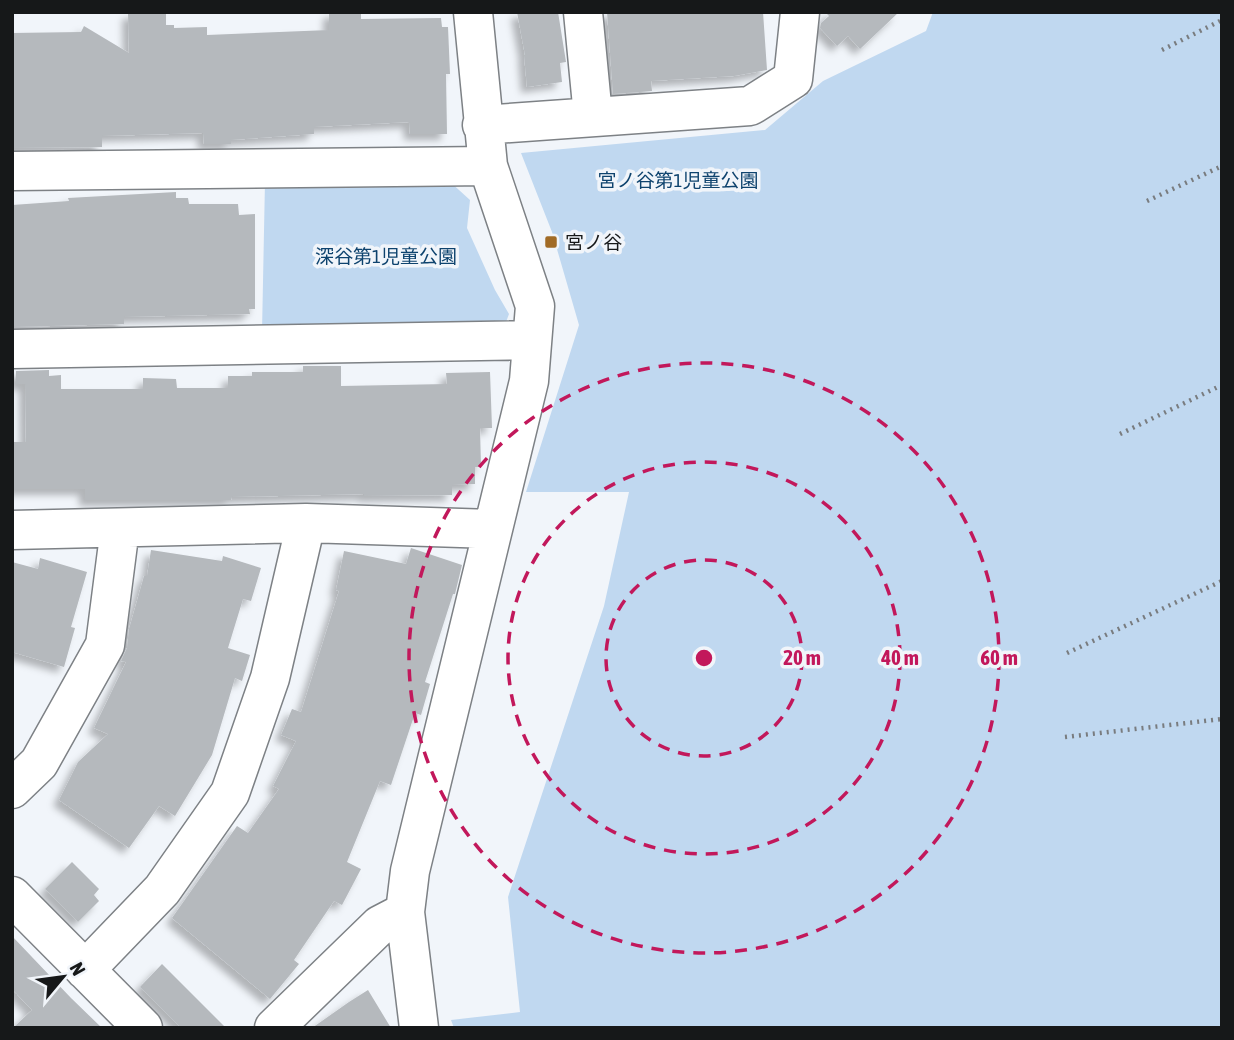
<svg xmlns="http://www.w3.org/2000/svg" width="1234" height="1040" viewBox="0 0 1234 1040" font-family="'Asap Condensed','Noto Sans JP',sans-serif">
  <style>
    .green { fill: #c0d8f0 }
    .building { fill: #b5b9bd; filter: url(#shadow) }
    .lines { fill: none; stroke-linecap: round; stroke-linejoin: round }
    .minor-casing { stroke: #7d8185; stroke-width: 41 }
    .path { stroke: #797c7f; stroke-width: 4.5; stroke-dasharray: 2 5; stroke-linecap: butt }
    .minor { stroke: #fff; stroke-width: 38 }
    .ring { fill: none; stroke: #c2185b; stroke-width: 3.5; stroke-dasharray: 12 9 }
    .poi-dot { fill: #a16b26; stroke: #f1f5fa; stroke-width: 2.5 }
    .labels { text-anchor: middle; stroke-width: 7; stroke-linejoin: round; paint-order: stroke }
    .park-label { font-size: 19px; fill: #0e436e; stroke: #f1f5fa }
    .poi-label { font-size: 19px; fill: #161819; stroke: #f1f5fa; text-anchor: start }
    .centre { fill: #c2185b; stroke: #f1f5fa; stroke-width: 3.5 }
    .ring-label { font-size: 21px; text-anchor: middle; font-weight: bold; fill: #c2185b; stroke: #f1f5fa; stroke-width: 7; stroke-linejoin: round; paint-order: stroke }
  </style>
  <defs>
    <filter id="shadow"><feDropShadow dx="-6" dy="6" stdDeviation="3.5" flood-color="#0004"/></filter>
  </defs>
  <rect width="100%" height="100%" fill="#f1f5fa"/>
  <!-- green -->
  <path class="green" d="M 933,12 L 1222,12 L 1222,1028 L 454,1028 L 451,1020 L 520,1012 L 508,897 L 604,606 L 629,492 L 526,492 L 579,325 L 552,232 L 521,153 L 765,130 L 823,81 L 926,31 Z
    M 448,180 L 470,200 L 467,228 L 495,290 L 509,314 L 503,330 L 262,332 L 265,181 Z"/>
  <!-- building -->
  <path class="building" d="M 166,12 L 166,25 L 174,25 L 174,28 L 207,27 L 207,35 L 329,30 L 329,12 L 355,12 L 355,14 L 361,14 L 361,19 L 441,18 L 442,27 L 448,27 L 450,74 L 446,74 L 447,134 L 410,134 L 409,122 L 314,127 L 314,134 L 231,140 L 231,144 L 204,144 L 203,133 L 102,136 L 102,147 L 12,148 L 12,33 L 81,32 L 84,26 L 129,53 L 128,13 Z
    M 517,12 L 558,12 L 566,62 L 560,63 L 562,82 L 527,87 L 524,55 L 525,55 Z
    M 607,12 L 763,12 L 767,70 L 734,76 L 651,81 L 652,91 L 613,94 Z
    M 825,12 L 899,12 L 860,49 L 848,36 L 837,46 L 820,28 L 821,23 L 829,16 Z
    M 176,192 L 176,198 L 188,198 L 189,204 L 238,204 L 239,215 L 255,214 L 255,309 L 249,309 L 250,314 L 124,317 L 124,324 L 14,327 L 12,205 L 69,201 L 68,198 Z
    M 303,366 L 341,366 L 341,386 L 447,384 L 446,373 L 490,372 L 492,428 L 480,428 L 481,467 L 475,467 L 475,484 L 452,485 L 452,495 L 364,496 L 364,494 L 232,497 L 231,500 L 85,500 L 85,489 L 14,489 L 14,442 L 26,442 L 25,384 L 16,384 L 16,371 L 49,370 L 49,376 L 61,375 L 61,389 L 143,389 L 143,378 L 176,379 L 177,388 L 228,388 L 228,376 L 252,376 L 252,372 L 303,372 Z
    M 411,548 L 462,565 L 455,594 L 453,594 L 425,682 L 430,684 L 421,715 L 415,713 L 391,785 L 380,781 L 347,862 L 361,869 L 342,905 L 334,901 L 294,960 L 299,964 L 270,999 L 172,918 L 237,826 L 248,833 L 279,789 L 273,786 L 296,741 L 281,735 L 292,709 L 301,712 L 339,591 L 336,590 L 344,551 L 406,564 Z
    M 151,550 L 222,561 L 223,556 L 261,568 L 251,601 L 243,599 L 228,648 L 250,655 L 242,681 L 235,678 L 212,755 L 175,816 L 159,806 L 129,848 L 59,800 L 78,762 L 108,734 L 94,728 L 126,662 L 121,661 L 127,648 L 129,629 L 144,576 L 147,576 Z
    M 40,558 L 87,572 L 71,627 L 75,628 L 64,667 L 12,652 L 12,562 L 38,569 Z
    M 72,862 L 99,889 L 94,895 L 99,901 L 78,922 L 45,889 Z
    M 12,936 L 71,998 L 102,1028 L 13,1028 L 32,1010 L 12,989 Z
    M 162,964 L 226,1028 L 181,1028 L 140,987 Z
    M 368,990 L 391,1028 L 312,1028 L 349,1002 Z"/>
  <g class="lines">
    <!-- minor casing -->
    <g class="minor-casing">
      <path id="minor" d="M 583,12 L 593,116
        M 482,125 L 750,106 L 793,79 L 800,12
        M 12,171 L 488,166
        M 12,349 L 532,340
        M 12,530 L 306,523 L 492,529
        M 12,789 L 39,763 L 105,645 L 120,528
        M 12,896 L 143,1028
        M 85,970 L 162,890 L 230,793 L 270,678 L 306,523
        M 274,1028 L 380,925 L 405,912
        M 419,1028 L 405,912 L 410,871 L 529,381 L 535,306 L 488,166 L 473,12"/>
    </g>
    <!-- path -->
    <path class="path" d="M 1162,50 L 1222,20
      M 1147,201 L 1222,166
      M 1120,434 L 1222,385
      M 1067,653 L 1222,581
      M 1065,737 L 1222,719"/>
    <!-- minor -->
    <use href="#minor" class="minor"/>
  </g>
  <!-- distance rings -->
  <g class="ring">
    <circle cx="704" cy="658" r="98"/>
    <circle cx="704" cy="658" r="196"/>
    <circle cx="704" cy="658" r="295"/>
  </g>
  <!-- markers -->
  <rect class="poi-dot" x="544" y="235" width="14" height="14" rx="3.5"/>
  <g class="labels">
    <!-- park labels -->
    <g class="park-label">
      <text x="678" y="187">宮ノ谷第1児童公園</text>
      <text x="386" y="263">深谷第1児童公園</text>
    </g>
    <!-- poi labels -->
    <g class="poi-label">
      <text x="565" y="249">宮ノ谷</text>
    </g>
  </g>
  <circle cx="704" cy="658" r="10" class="centre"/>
  <g class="ring-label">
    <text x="802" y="665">20 m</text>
    <text x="900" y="665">40 m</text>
    <text x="999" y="665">60 m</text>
  </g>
  <!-- border -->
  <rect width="1234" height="1040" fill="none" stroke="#161819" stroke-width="28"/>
  <!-- north arrow -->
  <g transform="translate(63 977) rotate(61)" stroke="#f1f5fa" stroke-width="5" paint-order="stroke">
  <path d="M0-5L12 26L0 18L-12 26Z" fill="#161819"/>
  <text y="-10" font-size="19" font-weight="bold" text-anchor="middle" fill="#161819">N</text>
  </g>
</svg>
